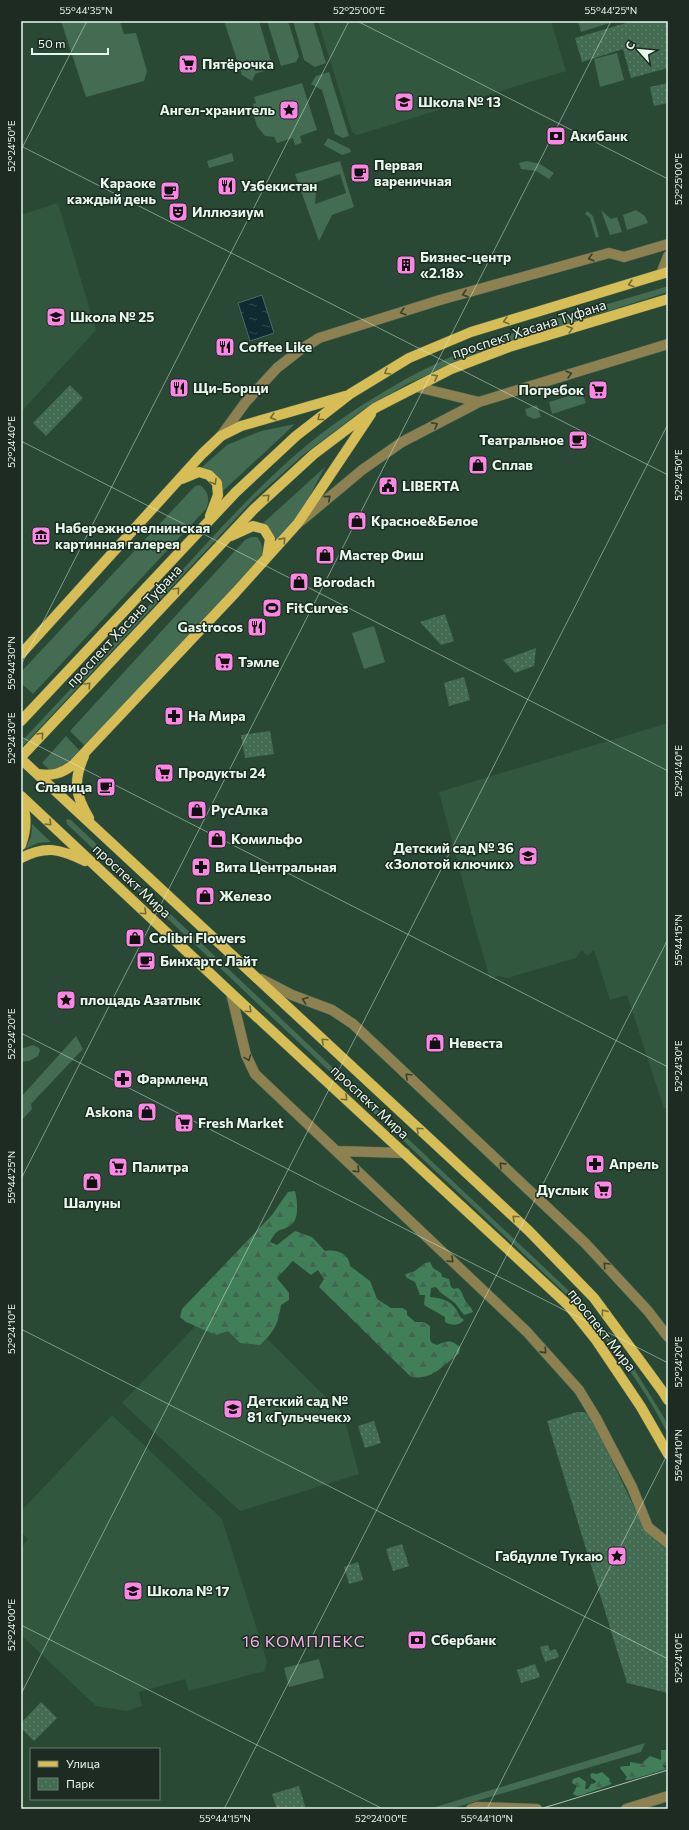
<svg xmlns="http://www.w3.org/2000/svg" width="689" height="1830" viewBox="0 0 689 1830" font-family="Commissioner,sans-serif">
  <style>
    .built { fill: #31573f }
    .green { fill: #436c52; fill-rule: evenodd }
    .forest { fill: url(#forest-firs) }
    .park { fill: url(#park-dots) }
    .water { fill: url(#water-ripples); stroke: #506869 }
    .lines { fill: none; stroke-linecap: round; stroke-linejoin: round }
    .minor-casing { stroke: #476552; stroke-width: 11 }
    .major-casing { stroke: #476552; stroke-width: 11 }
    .minor { stroke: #8d8051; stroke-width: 10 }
    .major { stroke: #d7bd56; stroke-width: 10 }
    .tram { stroke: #adc3b4; stroke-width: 1 }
    .oneway { stroke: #39402e }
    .oneway2 { stroke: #716d39 }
    .ticks { fill: none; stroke: #e6f8eb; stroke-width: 1; stroke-opacity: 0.45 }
    .labels { text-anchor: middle; stroke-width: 3; stroke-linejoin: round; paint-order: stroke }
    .poi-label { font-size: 14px; font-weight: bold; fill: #e6f8eb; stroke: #1d2b22; text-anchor: start }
    .street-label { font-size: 14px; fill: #e6f8eb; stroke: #1d2b22 }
    .quarter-label { font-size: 16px; letter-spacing: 1px; fill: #f5b3e5; stroke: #1d2b22 }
    .neatline { fill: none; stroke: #e6f8eb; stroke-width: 1.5 }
    .ticks-label { font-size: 10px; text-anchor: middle; fill: #e6f8eb }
  </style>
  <defs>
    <pattern id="forest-firs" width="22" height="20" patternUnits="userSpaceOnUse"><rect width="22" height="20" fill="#417f59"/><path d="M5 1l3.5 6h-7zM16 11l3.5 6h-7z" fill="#436450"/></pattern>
    <pattern id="park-dots" width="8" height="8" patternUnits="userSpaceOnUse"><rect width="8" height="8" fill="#436c52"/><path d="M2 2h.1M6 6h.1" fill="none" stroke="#5e826b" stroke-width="1.8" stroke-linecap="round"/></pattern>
    <pattern id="water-ripples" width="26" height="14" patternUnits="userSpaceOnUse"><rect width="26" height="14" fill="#0f2b31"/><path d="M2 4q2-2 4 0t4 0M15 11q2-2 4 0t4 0" fill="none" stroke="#324a4f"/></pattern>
  </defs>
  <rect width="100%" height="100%" fill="#294935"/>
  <!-- built -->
  <path class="built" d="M 318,21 L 551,21 L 566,71 L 357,135 L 352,132 Z
    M 58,203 L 96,330 L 21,412 L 21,215 Z
    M 668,723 L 668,1107 L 664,1109 L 627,995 L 610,1000 L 594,950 L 587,956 L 582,950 L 576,958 L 507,978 L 498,976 L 490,979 L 473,920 L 439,792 Z
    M 224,1296 L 343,1414 L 359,1474 L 240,1511 L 122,1403 Z
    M 112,1415 L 222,1519 L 267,1661 L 265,1671 L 189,1691 L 185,1679 L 139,1692 L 142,1706 L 127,1711 L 96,1706 L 21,1635 L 21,1548 L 28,1539 L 21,1532 L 21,1511 Z"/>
  <!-- green -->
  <path class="green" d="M 61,21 L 120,21 L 124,34 L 136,33 L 147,71 L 144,81 L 86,97 Z
    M 224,21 L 259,21 L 273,68 L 255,74 L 252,81 L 242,75 Z
    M 267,21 L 288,21 L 299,56 L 296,62 L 281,66 Z
    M 293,21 L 313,21 L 326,63 L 315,67 L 304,60 Z
    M 578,21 L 616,21 L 581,32 Z
    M 617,53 L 624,80 L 600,87 L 594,59 Z
    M 329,72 L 349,136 L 343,138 L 335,134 L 322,90 L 311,84 L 316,76 Z
    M 302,83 L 317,130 L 300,136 L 302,143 L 295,145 L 293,138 L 277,143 L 274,137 L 265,136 L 257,126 L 252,110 L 254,109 L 253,104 L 256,103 L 254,97 Z
    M 328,138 L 350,149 L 351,152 L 342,155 L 324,145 Z
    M 232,153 L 234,161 L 209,168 L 207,161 Z
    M 340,161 L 354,207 L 332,215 L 319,241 L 295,174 ZM 340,174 L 346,193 L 315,204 L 317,182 Z
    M 527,161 L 540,164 L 554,173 L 549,179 L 536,171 L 521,169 L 519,163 Z
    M 601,210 L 611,219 L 617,217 L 622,232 L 610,235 Z
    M 636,210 L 645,216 L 648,223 L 627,230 L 623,215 Z
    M 587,211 L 593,216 L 599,237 L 596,238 L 590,218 L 585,214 Z
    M 668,286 L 668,292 L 476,353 L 407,384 L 360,412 L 303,455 L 254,499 L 21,748 L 21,742 C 71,689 121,635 171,582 C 213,537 253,491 300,451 C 331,424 367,401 404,380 C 483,336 581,313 668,286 Z
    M 582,392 L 586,403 L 552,414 L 549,402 Z
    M 537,405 L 541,417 L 534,419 L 527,416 L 525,409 Z
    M 295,424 L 223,491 L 201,468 L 227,445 L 261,431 Z
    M 325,467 L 297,520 L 276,545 L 272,532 L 261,525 Z
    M 200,485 C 209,492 210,500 206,509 L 33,694 L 21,683 L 21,672 L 195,486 Z
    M 251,537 L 257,537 C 263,543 263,550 261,558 L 85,746 L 70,731 L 245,540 Z
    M 374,626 L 385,662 L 364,669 L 352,633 Z
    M 66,736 L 80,751 L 65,767 L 50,770 L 42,763 Z
    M 68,819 L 71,820 L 569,1291 L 605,1329 L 633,1367 L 663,1416 L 668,1425 L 668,1434 C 641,1381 606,1337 566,1294 L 67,824 L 66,820 Z
    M 32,824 L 51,842 L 38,843 L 25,849 L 31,837 Z
    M 76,1036 L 83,1049 L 31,1104 L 32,1109 L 21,1121 L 21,1097 Z
    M 33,1045 L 39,1048 L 40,1050 L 38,1056 L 29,1061 L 21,1062 L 21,1049 Z
    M 319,1659 L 324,1678 L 289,1687 L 284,1668 Z
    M 645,1743 L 641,1752 L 450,1809 L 429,1809 Z"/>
  <!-- forest -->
  <path class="forest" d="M 295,1191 C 297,1200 300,1218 291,1225 C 280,1233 279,1225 270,1242 L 277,1245 L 295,1231 L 312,1237 L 325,1251 C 336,1249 349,1253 350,1266 L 370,1281 L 377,1299 L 391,1308 L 403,1308 L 407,1311 L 407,1315 L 415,1322 L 424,1322 L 430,1326 L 430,1340 L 432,1343 L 437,1345 C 448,1340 451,1340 460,1347 L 459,1354 C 441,1366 434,1380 411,1377 L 319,1287 L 324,1279 L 318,1270 L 311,1275 L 293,1261 L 277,1278 L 289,1293 L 289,1300 L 281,1305 C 278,1325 274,1332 260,1345 L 240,1343 L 228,1331 L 216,1335 L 186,1322 L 180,1317 L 182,1309 L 272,1215 L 288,1192 Z
    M 430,1262 L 433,1268 L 441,1273 L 442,1277 L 449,1279 L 451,1287 L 454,1289 L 458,1288 C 463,1292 462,1295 465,1300 C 468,1305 471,1306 473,1312 L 464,1315 L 455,1303 L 441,1293 L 436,1287 L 431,1288 L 430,1297 C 440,1298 450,1300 456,1309 C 459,1314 459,1317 464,1320 C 458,1326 452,1326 445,1322 L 445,1317 L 424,1305 L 425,1295 L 420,1295 L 415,1282 L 407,1278 L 405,1275 C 409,1272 411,1273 415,1271 C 421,1267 422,1263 430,1262 Z
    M 661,1750 L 668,1750 L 668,1767 L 664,1765 L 663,1766 L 666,1769 C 660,1771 630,1781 625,1780 L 627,1777 L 620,1768 L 621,1766 L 630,1766 L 630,1762 L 641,1764 L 650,1756 L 661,1760 Z
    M 602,1772 L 610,1779 L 609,1781 L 612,1784 L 582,1795 L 577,1796 L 573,1794 L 577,1786 L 572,1783 L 573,1779 L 579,1777 L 586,1782 L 585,1789 L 588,1789 L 591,1784 L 595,1783 L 596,1781 L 591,1778 L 590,1775 L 592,1773 L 597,1774 Z"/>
  <!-- park -->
  <path class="park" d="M 626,21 L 668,21 L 668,68 L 631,78 L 623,49 L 582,62 L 575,38 L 626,23 Z
    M 668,83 L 668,103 L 654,106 L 650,87 Z
    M 70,385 L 83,398 L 46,436 L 33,423 Z
    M 445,614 L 454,641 L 441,645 L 420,622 Z
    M 536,648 L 534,666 L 515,673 L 503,660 Z
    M 464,677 L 470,700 L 449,706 L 444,683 Z
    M 270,731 L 274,754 L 245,758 L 241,735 Z
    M 577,1412 L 584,1412 L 590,1415 L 644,1528 L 668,1547 L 668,1693 L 627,1683 L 547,1421 Z
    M 374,1421 L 381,1443 L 365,1448 L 358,1426 Z
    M 402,1544 L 409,1566 L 393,1571 L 386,1549 Z
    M 358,1562 L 363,1580 L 349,1584 L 344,1567 Z
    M 548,1645 L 550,1651 L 556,1649 L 559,1657 L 545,1662 L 540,1647 Z
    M 535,1664 L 540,1677 L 521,1683 L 517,1670 Z
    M 41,1702 L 57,1718 L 34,1741 L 21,1728 L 21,1723 Z
    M 299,1786 L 306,1809 L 277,1809 L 272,1794 Z"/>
  <!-- water -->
  <path class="water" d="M 262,295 L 274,333 L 250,341 L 238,303 Z"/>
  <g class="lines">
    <!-- minor casing -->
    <g class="minor-casing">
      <path id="minor" d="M 661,274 L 668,256
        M 417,387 L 479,402
        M 221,436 L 245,403 L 277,368 L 300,350 L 319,338 L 440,300 L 609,253 L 624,257 L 668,244
        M 301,521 L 362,470 L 402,442 L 479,402 L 668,344
        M 261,979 L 292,995 L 332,1010 L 353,1024 L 585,1243 L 648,1311 L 668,1337
        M 231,993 L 246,1055 L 255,1074 L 527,1332 L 579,1390 L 596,1418 L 632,1487 L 648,1527 L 668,1543
        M 337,1151 L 405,1153
        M 471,1809 L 477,1807 L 537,1809
        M 626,1809 L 668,1796"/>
    </g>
    <!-- major casing -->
    <g class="major-casing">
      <path id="major" d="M 182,479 L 199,472 L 209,475 L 217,483 L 218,495 L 210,516
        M 231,536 L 253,526 L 264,529 L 270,539 L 267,557
        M 21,654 L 202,454 L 221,436 L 241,426 L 345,396
        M 21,721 L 236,492 L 296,436 L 350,394 L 409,358 L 471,332 L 668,272
        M 84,756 C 73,781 75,795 89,818
        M 21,757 L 254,509 L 314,454 L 375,408 L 451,369 L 509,347 L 668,299
        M 21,759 L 529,1231 L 594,1298 L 663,1392 L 668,1400
        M 37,774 C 52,776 62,774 74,764 L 236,592 L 298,523 L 371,414
        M 21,796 L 231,993 L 568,1305 L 596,1340 L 641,1407 L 668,1454
        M 21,799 C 27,815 27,828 21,845
        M 21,858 C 46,845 60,849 85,861"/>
    </g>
    <!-- minor -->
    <use href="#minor" class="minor"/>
    <!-- major -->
    <use href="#major" class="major"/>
    <!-- tram -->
    <path class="tram" d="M 540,1809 L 668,1770"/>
  </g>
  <!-- one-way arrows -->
  <defs><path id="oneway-chevron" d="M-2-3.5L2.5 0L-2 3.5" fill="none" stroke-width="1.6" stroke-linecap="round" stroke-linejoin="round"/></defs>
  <g class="oneway">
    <use href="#oneway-chevron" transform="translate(591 258) rotate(164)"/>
    <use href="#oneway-chevron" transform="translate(465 294) rotate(164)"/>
    <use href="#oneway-chevron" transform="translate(403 312) rotate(163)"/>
    <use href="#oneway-chevron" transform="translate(569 374) rotate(-16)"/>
    <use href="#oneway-chevron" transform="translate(435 425) rotate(-28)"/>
    <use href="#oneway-chevron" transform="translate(328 498) rotate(-40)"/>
    <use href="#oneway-chevron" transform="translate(305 1000) rotate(-159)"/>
    <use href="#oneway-chevron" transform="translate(248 1058) rotate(69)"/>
    <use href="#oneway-chevron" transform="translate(408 1076) rotate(-137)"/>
    <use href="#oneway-chevron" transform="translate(502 1165) rotate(-136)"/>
    <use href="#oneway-chevron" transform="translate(357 1170) rotate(44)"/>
    <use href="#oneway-chevron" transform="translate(451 1260) rotate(44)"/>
    <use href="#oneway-chevron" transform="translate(606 1265) rotate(-133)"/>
    <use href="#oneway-chevron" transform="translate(544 1351) rotate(48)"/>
  </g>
  <g class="oneway2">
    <use href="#oneway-chevron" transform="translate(631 284) rotate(163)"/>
    <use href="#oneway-chevron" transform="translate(506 321) rotate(163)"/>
    <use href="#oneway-chevron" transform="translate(570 329) rotate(-17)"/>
    <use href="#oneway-chevron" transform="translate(387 372) rotate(149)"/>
    <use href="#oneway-chevron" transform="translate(435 377) rotate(-27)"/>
    <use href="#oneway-chevron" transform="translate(273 417) rotate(164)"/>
    <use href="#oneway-chevron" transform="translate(320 418) rotate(142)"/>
    <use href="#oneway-chevron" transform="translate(214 482) rotate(60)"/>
    <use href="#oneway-chevron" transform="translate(267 497) rotate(-43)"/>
    <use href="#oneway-chevron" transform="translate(283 540) rotate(-48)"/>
    <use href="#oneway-chevron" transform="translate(177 590) rotate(-47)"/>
    <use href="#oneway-chevron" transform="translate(88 685) rotate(-47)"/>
    <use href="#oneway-chevron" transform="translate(41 735) rotate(-47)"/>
    <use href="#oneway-chevron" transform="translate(49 823) rotate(44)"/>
    <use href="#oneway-chevron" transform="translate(144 912) rotate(43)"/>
    <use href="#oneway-chevron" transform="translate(249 1010) rotate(43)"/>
    <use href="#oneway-chevron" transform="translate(324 1041) rotate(-137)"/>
    <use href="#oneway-chevron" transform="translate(345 1098) rotate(43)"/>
    <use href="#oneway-chevron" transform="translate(419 1130) rotate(-137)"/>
    <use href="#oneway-chevron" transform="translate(515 1218) rotate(-137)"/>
    <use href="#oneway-chevron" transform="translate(604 1312) rotate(-127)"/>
  </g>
  <!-- ticks -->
  <path class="ticks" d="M 357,21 L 668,179M 21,146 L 668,475M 21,150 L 87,21M 21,441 L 668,771M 21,665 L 349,21M 21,737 L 668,1067M 21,1033 L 668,1363M 21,1179 L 611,21M 21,1329 L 668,1659M 21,1625 L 383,1809M 21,1694 L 668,424M 224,1809 L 668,939M 487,1809 L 668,1453"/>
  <!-- icons -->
  <defs>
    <g id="supermarket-square" transform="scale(1)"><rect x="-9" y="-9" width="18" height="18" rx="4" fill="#fc86e4" stroke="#1d2b22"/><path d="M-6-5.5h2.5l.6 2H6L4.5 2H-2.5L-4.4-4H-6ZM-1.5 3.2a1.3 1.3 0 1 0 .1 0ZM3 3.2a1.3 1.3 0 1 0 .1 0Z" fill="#111"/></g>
    <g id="school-square" transform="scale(1)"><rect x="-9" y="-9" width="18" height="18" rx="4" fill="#fc86e4" stroke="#1d2b22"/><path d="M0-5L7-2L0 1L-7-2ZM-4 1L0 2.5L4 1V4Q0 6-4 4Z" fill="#111"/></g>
    <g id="sight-square" transform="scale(1)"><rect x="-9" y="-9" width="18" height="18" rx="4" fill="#fc86e4" stroke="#1d2b22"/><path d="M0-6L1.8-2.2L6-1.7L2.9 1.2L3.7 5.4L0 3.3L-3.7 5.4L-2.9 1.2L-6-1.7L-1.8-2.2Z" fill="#111"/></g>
    <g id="bank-square" transform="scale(1)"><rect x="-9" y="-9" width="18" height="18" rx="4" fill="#fc86e4" stroke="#1d2b22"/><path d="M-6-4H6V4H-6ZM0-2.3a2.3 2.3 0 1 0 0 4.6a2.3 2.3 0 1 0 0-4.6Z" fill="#111"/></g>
    <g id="cafe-square" transform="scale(1)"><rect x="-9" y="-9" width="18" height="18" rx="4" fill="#fc86e4" stroke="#1d2b22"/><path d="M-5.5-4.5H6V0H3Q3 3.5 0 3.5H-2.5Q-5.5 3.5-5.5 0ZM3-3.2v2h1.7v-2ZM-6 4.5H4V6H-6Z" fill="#111"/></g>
    <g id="restaurant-square" transform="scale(1)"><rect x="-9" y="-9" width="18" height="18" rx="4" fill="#fc86e4" stroke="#1d2b22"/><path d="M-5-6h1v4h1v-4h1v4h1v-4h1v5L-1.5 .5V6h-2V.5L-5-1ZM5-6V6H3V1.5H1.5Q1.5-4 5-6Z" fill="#111"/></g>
    <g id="theatre-square" transform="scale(1)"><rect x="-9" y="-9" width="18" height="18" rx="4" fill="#fc86e4" stroke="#1d2b22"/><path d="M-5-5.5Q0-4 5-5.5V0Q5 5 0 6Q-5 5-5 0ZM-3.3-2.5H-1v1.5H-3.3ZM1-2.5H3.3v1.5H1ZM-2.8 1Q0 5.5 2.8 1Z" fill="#111"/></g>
    <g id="building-square" transform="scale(1)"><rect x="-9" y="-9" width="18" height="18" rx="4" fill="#fc86e4" stroke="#1d2b22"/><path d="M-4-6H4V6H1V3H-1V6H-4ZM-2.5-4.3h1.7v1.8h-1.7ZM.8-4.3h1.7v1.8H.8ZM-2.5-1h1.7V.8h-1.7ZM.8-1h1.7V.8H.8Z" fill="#111"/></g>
    <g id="shop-square" transform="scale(1)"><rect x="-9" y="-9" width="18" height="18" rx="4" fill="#fc86e4" stroke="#1d2b22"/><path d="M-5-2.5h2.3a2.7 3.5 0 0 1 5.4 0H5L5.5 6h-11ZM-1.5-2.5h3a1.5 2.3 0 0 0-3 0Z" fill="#111"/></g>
    <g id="civic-square" transform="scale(1)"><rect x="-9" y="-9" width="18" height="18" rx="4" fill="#fc86e4" stroke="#1d2b22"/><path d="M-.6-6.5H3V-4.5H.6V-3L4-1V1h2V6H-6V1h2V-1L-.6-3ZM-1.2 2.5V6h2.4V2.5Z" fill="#111"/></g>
    <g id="museum-square" transform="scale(1)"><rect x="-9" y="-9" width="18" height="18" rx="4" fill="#fc86e4" stroke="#1d2b22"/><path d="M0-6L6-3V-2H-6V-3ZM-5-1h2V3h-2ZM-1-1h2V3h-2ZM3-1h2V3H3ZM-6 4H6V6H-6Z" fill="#111"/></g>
    <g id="stadium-square" transform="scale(1)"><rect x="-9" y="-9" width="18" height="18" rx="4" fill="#fc86e4" stroke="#1d2b22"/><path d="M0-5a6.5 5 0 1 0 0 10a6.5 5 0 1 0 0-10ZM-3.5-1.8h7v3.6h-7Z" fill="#111"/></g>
    <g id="pharmacy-square" transform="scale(1)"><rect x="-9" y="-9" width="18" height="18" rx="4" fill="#fc86e4" stroke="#1d2b22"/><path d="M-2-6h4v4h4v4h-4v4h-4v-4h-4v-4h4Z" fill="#111"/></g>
  </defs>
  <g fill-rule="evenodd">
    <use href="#supermarket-square" x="188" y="64"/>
    <use href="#school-square" x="404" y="102"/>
    <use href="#sight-square" x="289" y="110"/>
    <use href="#bank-square" x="556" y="136"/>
    <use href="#cafe-square" x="360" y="173"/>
    <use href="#restaurant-square" x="227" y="186"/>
    <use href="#cafe-square" x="170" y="191"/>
    <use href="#theatre-square" x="178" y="212"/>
    <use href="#building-square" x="406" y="265"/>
    <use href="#school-square" x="56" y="317"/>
    <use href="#restaurant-square" x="225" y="347"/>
    <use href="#restaurant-square" x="179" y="388"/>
    <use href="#supermarket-square" x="598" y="390"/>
    <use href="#cafe-square" x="578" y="440"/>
    <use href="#shop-square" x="478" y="465"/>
    <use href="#civic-square" x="388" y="486"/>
    <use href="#shop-square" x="357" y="521"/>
    <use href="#museum-square" x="41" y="536"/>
    <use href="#shop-square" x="325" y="555"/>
    <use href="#shop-square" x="299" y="582"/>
    <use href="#stadium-square" x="272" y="608"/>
    <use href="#restaurant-square" x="257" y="627"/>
    <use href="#supermarket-square" x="224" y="662"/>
    <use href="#pharmacy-square" x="174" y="716"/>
    <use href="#supermarket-square" x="164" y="773"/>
    <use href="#cafe-square" x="106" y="787"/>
    <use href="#shop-square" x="197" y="810"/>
    <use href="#shop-square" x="217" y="839"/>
    <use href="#school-square" x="528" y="856"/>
    <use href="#pharmacy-square" x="201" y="867"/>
    <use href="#shop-square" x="205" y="896"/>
    <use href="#shop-square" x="135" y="938"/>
    <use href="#cafe-square" x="146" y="961"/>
    <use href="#sight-square" x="66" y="1000"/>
    <use href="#shop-square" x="435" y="1043"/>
    <use href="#pharmacy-square" x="123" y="1079"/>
    <use href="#shop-square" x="147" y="1112"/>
    <use href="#supermarket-square" x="184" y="1123"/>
    <use href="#pharmacy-square" x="595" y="1164"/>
    <use href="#supermarket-square" x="118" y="1167"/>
    <use href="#shop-square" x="92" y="1182"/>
    <use href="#supermarket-square" x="603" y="1190"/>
    <use href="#school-square" x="233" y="1409"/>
    <use href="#sight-square" x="617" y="1556"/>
    <use href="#school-square" x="133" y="1591"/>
    <use href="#bank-square" x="417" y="1640"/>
  </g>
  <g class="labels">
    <!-- poi labels -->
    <g class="poi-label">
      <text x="202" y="69">Пятёрочка</text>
      <text x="418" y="107">Школа № 13</text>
      <text x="275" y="115" text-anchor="end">Ангел-хранитель</text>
      <text x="570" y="141">Акибанк</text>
      <text x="374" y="170">Первая<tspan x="374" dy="16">вареничная</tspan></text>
      <text x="156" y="188" text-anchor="end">Караоке<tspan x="156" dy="16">каждый день</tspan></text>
      <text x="241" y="191">Узбекистан</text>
      <text x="192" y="217">Иллюзиум</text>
      <text x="420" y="262">Бизнес-центр<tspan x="420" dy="16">«2.18»</tspan></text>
      <text x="70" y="322">Школа № 25</text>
      <text x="239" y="352">Coffee Like</text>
      <text x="193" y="393">Щи-Борщи</text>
      <text x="584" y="395" text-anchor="end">Погребок</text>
      <text x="564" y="445" text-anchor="end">Театральное</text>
      <text x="492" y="470">Сплав</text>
      <text x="402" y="491">LIBERTA</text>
      <text x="371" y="526">Красное&amp;Белое</text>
      <text x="55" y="533">Набережночелнинская<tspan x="55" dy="16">картинная галерея</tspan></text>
      <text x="339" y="560">Мастер Фиш</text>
      <text x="313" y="587">Borodach</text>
      <text x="286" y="613">FitCurves</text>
      <text x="243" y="632" text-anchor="end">Gastrocos</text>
      <text x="238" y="667">Тэмле</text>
      <text x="188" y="721">На Мира</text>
      <text x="178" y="778">Продукты 24</text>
      <text x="92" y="792" text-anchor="end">Славица</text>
      <text x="211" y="815">РусАлка</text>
      <text x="231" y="844">Комильфо</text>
      <text x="514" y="853" text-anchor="end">Детский сад № 36<tspan x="514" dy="16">«Золотой ключик»</tspan></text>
      <text x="215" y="872">Вита Центральная</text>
      <text x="219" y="901">Железо</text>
      <text x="149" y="943">Colibri Flowers</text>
      <text x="160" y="966">Бинхартс Лайт</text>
      <text x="80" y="1005">площадь Азатлык</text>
      <text x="449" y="1048">Невеста</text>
      <text x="137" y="1084">Фармленд</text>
      <text x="133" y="1117" text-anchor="end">Askona</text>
      <text x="198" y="1128">Fresh Market</text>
      <text x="609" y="1169">Апрель</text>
      <text x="132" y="1172">Палитра</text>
      <text x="589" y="1195" text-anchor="end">Дуслык</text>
      <text x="92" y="1208" text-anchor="middle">Шалуны</text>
      <text x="247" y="1406">Детский сад №<tspan x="247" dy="16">81 «Гульчечек»</tspan></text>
      <text x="603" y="1561" text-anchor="end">Габдулле Тукаю</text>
      <text x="147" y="1596">Школа № 17</text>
      <text x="431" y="1645">Сбербанк</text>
    </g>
    <!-- street labels -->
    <g class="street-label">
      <text transform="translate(529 329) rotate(-18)" y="5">проспект Хасана Туфана</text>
      <text transform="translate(124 626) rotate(-47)" y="5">проспект Хасана Туфана</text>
      <text transform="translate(132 881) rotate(43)" y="5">проспект Мира</text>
      <text transform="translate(370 1102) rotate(43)" y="5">проспект Мира</text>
      <text transform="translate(602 1330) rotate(52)" y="5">проспект Мира</text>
    </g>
    <!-- quarter labels -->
    <g class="quarter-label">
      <text x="304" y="1647">16 КОМПЛЕКС</text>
    </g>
  </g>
  <!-- border -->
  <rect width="689" height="1830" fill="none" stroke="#1d2b22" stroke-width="44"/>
  <!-- legend -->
  <rect x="30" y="1748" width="130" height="52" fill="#1d2b22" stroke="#6d7d72"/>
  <rect x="38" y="1761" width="20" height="6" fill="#d7bd56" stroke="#6d7d72"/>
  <text x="66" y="1768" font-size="12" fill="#e6f8eb">Улица</text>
  <rect x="38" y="1778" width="20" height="12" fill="url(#park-dots)" stroke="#6d7d72"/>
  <text x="66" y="1788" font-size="12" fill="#e6f8eb">Парк</text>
  <!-- north arrow -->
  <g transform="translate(639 50) rotate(297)" stroke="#1d2b22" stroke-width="3" paint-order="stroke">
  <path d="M0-3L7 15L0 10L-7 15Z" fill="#e6f8eb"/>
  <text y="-6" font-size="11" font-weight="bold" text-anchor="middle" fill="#e6f8eb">С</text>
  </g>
  <!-- scale -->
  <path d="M32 48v6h76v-6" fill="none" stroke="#e6f8eb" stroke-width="2"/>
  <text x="38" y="48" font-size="12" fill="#e6f8eb" stroke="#1d2b22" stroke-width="3" paint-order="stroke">50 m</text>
  <rect x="22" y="22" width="645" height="1786" class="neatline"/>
  <g class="ticks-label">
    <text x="86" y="14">55°44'35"N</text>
    <text x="359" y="14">52°25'00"E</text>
    <text x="611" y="14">55°44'25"N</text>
    <text transform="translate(11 146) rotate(-90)" y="4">52°24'50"E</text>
    <text transform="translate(678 179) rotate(-90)" y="4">52°25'00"E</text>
    <text transform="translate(11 442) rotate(-90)" y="4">52°24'40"E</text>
    <text transform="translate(678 475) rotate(-90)" y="4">52°24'50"E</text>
    <text transform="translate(11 663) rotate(-90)" y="4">55°44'30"N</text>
    <text transform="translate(11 738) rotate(-90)" y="4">52°24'30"E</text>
    <text transform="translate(678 771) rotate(-90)" y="4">52°24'40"E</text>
    <text transform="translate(678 940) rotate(-90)" y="4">55°44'15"N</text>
    <text transform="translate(11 1034) rotate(-90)" y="4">52°24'20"E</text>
    <text transform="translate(678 1066) rotate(-90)" y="4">52°24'30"E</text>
    <text transform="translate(11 1177) rotate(-90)" y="4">55°44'25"N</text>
    <text transform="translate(11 1329) rotate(-90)" y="4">52°24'10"E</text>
    <text transform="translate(678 1362) rotate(-90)" y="4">52°24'20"E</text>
    <text transform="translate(678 1455) rotate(-90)" y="4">55°44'10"N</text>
    <text transform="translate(11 1625) rotate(-90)" y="4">52°24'00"E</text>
    <text transform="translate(678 1658) rotate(-90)" y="4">52°24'10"E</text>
    <text x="225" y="1822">55°44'15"N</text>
    <text x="381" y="1822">52°24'00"E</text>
    <text x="487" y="1822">55°44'10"N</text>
  </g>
</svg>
